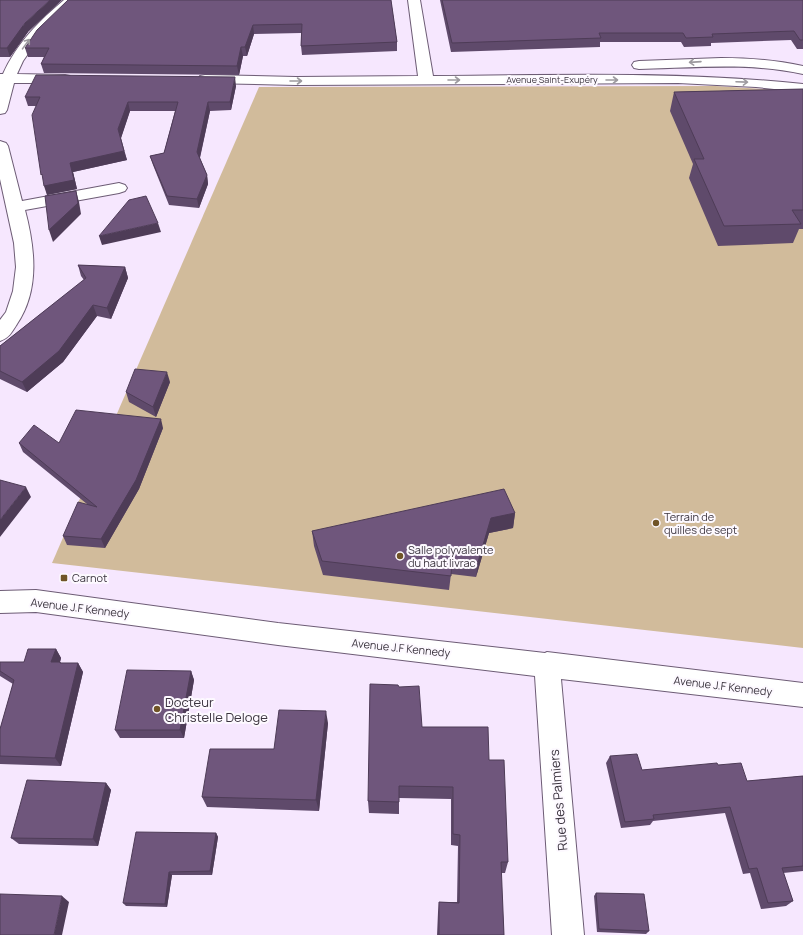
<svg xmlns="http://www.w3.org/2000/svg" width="803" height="935" viewBox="0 0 803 935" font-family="Manrope,sans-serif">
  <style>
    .green { fill: #d1bb9b }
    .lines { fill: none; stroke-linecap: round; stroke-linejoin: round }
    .minor-casing { stroke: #6d5c75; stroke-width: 2 }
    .minor { fill: #fff; fill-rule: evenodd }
    .wall { fill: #5f4a6b }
    .shaded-wall { fill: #4e3c57 }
    .building { fill: #6f567c; stroke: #4e3c57 }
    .oneway { stroke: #9d9a9f }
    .poi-dot { fill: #705427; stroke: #fdf9ff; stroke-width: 1.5 }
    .labels { text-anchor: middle; stroke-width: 4; stroke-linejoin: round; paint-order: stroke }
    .far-street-label { font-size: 9px; fill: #3b343f; stroke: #fdf9ff }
    .poi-label { font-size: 11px; fill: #3b343f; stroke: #fdf9ff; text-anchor: start }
    .street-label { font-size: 11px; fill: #3b343f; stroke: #fdf9ff }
    .near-poi-label { font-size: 13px; fill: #3b343f; stroke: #fdf9ff; text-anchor: start }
    .near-street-label { font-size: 13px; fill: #3b343f; stroke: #fdf9ff }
  </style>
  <rect width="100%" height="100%" fill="#f6e7fe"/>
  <!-- green -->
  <path class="green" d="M 715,86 L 779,90 L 803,94 L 803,648 L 52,563 L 259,87 Z"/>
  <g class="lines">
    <!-- minor casing -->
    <g class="minor-casing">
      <path id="minor" d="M 64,0 L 78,0 L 39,38 L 23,61 L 17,74 L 65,75 L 70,76 L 72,79 L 70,82 L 65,83 L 14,83 L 7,110 L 5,113 L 0,114 L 0,74 L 3,74 C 17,43 39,21 64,0 Z
        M 408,0 L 420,0 L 433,76 C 556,75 680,71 803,84 L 803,92 L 756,87 L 678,83 L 296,85 L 205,83 L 200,82 L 198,79 L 200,76 L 205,75 L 296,77 L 418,76 Z
        M 721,58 C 749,58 776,60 803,66 L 803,74 C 748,62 694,68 639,69 L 634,68 L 632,65 L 634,62 L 639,61 Z
        M 0,141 L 6,143 L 8,146 L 22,201 L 119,183 L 125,185 L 127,188 L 125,191 L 119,193 L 25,210 C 35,248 40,290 17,324 C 12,332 9,338 0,341 L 0,320 L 6,312 L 13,291 L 16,267 L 14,243 L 0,179 Z
        M 36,590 L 278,623 L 545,653 L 547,652 L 803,683 L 803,707 L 561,679 L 584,935 L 552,935 L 535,676 L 278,645 L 36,612 L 0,613 L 0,591 Z"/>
    </g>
    <!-- minor -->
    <use href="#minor" class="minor"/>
  </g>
  <!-- wall -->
  <path class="wall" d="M 0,0 L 28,32 L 10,57 L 0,57 Z
    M 391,0 L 397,42 L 397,51 L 302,55 L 301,46 L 301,33 L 254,34 L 247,56 L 243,56 L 239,75 L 44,73 L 41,64 L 44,57 L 28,57 L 25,48 Z
    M 440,0 L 803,0 L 803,49 L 797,49 L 791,40 L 711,43 L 711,46 L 684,47 L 681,42 L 600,42 L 600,47 L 451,52 Z
    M 236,86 L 231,110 L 210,111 L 200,158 L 207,175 L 208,184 L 199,208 L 169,205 L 153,165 L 150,156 L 164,153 L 175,111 L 130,111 L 121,138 L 127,160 L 73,172 L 77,189 L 47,195 L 36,106 L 28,106 L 25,97 Z
    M 803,89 L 803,229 L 799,229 L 793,243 L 718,246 L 689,178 L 693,164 L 670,111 L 674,92 Z
    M 78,265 L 125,267 L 128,278 L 111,319 L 97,316 L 63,362 L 27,392 L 0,379 L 0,346 L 84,280 L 81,276 Z
    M 170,382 L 156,417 L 129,402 L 126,392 Z
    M 163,428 L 139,489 L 105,548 L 67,545 L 63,536 L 87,504 L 23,452 L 19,443 L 59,443 Z
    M 515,513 L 513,528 L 489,533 L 476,577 L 451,574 L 449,590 L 323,575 L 314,546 L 312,531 Z
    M 56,649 L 61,658 L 60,662 L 61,663 L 78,663 L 83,672 L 61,766 L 0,764 L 0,729 L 13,684 L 0,676 L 0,662 L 24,662 Z
    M 191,671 L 194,680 L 184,738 L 120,738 L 115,730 Z
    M 399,687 L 422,727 L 489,760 L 508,862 L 505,873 L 501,873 L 504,935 L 437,935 L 438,912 L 439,902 L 457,902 L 458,846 L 451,845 L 451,799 L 399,798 L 399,814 L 369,813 L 368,801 Z
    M 328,723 L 319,811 L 207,807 L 202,797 L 274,749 Z
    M 610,756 L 642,770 L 718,765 L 747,781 L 803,776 L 803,871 L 783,873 L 793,901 L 786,906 L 761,909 L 750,873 L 743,874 L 725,813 L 653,821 L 650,825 L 621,828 L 606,763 Z
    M 106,783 L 111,790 L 98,846 L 19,844 L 11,838 Z
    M 216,833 L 218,837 L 212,875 L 172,875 L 167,907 L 126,906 L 123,903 Z
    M 596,893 L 649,931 L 646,934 L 597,932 L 594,896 Z"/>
  <!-- shaded-wall -->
  <path class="shaded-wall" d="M 50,0 L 62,0 L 28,32 L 10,57 L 7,48 L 25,23 Z
    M 253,25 L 254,34 L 247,56 L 245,47 Z
    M 241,47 L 243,56 L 239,75 L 237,66 Z
    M 235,77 L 236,86 L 231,110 L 230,102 Z
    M 128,102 L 130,111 L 121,138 L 118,129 Z
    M 208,102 L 210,111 L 199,161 L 197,152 Z
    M 124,151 L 127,160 L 73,172 L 77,189 L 47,195 L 44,186 L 70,163 Z
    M 207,175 L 208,184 L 199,208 L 197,199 Z
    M 76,191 L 79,202 L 81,214 L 53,242 L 49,230 Z
    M 158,223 L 161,232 L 102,245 L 99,236 Z
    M 125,267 L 128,278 L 111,319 L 107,308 Z
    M 93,305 L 97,316 L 63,362 L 27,392 L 22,382 Z
    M 167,372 L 170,382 L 156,417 L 153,407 Z
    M 161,419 L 163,428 L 139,489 L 105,548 L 101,539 Z
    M 26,487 L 31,497 L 0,537 L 0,520 Z
    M 515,513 L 513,528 L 489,533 L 476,577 L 478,562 L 491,518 Z
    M 56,649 L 61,658 L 60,662 L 66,671 L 51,662 Z
    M 78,663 L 83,672 L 61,766 L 55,758 Z
    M 191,671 L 194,680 L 184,738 L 180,730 Z
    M 326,711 L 328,723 L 319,811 L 316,800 Z
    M 106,783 L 111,790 L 98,846 L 93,839 Z
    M 216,833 L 218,837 L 212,875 L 210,871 Z
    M 169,872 L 172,875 L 167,907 L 165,904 Z
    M 62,896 L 69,902 L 62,935 L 54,935 Z"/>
  <!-- building -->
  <path class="building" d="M 0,0 L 50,0 L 25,23 L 7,48 L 0,48 Z
    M 68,0 L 391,0 L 397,42 L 301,46 L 302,24 L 253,25 L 245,47 L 241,47 L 237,66 L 41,64 L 49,48 L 25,48 L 37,30 Z
    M 442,0 L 803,0 L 803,40 L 800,40 L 794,31 L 712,34 L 713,37 L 686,38 L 683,33 L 599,33 L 601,38 L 452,43 Z
    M 36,75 L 235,77 L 230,102 L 208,102 L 197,152 L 207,175 L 197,199 L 167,196 L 150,156 L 164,153 L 178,102 L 128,102 L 118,129 L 124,151 L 70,163 L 74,180 L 44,186 L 42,174 L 41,175 L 32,115 L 40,97 L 25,97 Z
    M 803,89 L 803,210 L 792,210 L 801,224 L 724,226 L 694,159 L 704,159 L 674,92 Z
    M 76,191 L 78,203 L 49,230 L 45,196 Z
    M 146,196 L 158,223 L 99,236 L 129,200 Z
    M 78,265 L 125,267 L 107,308 L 93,305 L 59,351 L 22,382 L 0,371 L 0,346 L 86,278 Z
    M 135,369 L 167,372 L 153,407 L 126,392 Z
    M 76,410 L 161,419 L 136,480 L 101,539 L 63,536 L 78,502 L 97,507 L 19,443 L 34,425 L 59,443 Z
    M 0,480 L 26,487 L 0,520 Z
    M 504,489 L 515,513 L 491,518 L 478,562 L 452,560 L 451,576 L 322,561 L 312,531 Z
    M 28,649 L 56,649 L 51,662 L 60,662 L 60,663 L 78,663 L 55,758 L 0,756 L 0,729 L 14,680 L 0,671 L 0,662 L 24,662 Z
    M 127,670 L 191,671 L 180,730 L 115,730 Z
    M 370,684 L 398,685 L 399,687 L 419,686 L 422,727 L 488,727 L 489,760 L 504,760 L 508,862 L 501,862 L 504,935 L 439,935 L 439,902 L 459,903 L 460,835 L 453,834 L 453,787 L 399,786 L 399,802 L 368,801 Z
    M 279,710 L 326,711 L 316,800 L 202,797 L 210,749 L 274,749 Z
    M 637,754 L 642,770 L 717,763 L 718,765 L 741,763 L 747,781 L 803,776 L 803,866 L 782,868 L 793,901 L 768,903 L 757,868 L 749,869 L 730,807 L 653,815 L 654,819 L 625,822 L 610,756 Z
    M 27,780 L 106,783 L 93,839 L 11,838 Z
    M 136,832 L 216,833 L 210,871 L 169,872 L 165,904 L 123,903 Z
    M 596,893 L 644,894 L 649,931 L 599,929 Z
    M 0,894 L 62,896 L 54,935 L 0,935 Z"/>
  <!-- one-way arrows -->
  <defs><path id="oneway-shaft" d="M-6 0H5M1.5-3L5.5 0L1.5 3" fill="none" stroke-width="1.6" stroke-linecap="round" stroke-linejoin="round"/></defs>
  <g class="oneway">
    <use href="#oneway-shaft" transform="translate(26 44) rotate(-54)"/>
    <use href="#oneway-shaft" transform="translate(695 62) rotate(176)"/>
    <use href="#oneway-shaft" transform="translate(454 80)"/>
    <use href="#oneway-shaft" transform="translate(612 80)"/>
    <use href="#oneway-shaft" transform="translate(296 81)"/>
    <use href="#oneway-shaft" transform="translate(742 82) rotate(2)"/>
  </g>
  <!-- markers -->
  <g class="poi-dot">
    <circle cx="656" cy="523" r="4"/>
    <circle cx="400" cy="556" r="4"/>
    <rect x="60" y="574" width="8" height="8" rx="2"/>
    <circle cx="157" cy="709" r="4"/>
  </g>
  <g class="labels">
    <!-- far-street labels -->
    <g class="far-street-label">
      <text x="552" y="83">Avenue Saint-Exupéry</text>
    </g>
    <!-- poi labels -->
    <g class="poi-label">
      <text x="664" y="521">Terrain de<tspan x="664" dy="13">quilles de sept</tspan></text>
      <text x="408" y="554">Salle polyvalente<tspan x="408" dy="13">du haut livrac</tspan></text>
      <text x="72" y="582">Carnot</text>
    </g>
    <!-- street labels -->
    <g class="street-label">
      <text transform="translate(80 608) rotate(7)" y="4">Avenue J.F Kennedy</text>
      <text transform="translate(401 648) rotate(6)" y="4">Avenue J.F Kennedy</text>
      <text transform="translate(723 686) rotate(7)" y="4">Avenue J.F Kennedy</text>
    </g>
    <!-- near-poi labels -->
    <g class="near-poi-label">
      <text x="165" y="707">Docteur<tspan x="165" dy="15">Christelle Deloge</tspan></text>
    </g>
    <!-- near-street labels -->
    <g class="near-street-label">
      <text transform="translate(558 800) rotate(-95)" y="5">Rue des Palmiers</text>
    </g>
  </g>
</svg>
